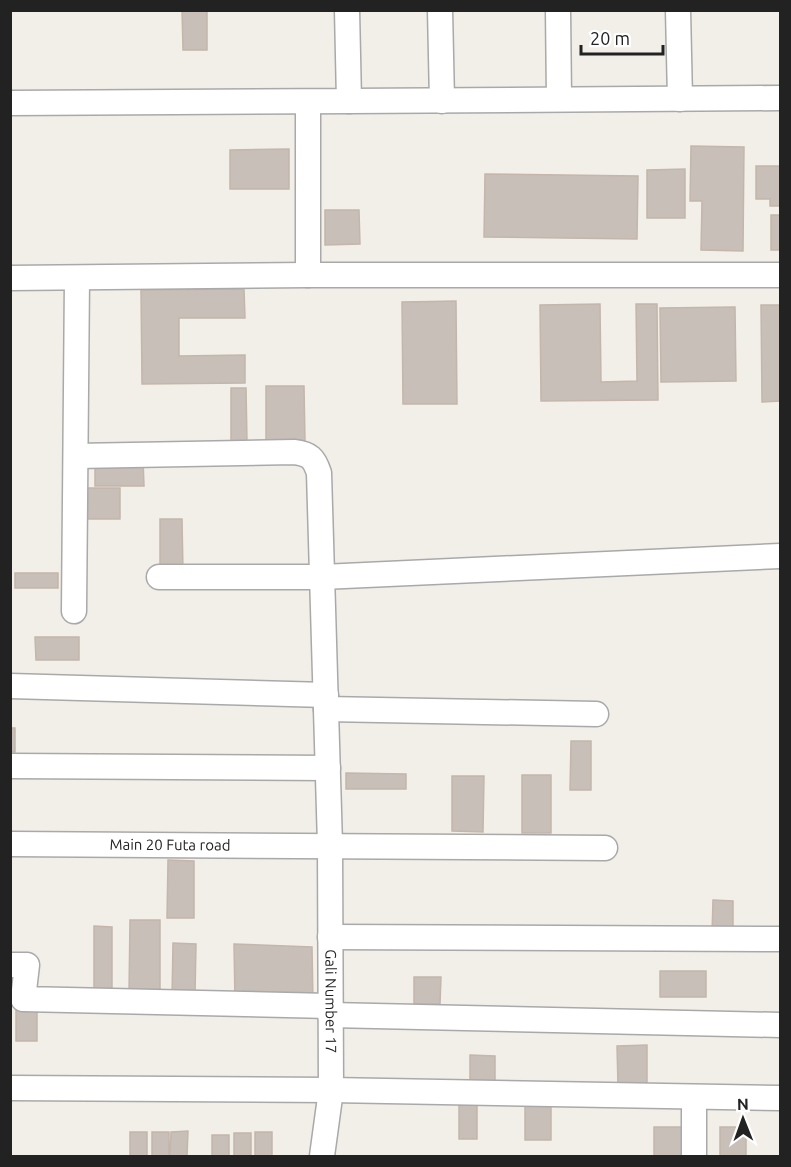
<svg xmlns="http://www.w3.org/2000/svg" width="791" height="1167" viewBox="0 0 791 1167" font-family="Ubuntu,sans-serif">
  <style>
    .building { fill: #c7bfb8; stroke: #c4b6ab; stroke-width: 1.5 }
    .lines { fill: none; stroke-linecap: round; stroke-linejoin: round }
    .street-casing { stroke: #a9a9a9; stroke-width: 27 }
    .street { stroke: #fff; stroke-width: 24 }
    .labels { text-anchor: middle; stroke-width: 4.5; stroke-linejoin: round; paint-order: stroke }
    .street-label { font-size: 15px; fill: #222; stroke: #fff }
  </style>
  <rect width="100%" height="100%" fill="#f2efe9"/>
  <!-- building -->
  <path class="building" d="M 182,10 L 207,10 L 207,50 L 183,50 Z
    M 691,146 L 744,147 L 743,251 L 701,250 L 702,201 L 690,201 Z
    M 289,149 L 289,189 L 230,189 L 230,150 Z
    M 756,166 L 780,166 L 780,206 L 770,206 L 770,199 L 756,199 Z
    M 685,169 L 685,218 L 647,218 L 647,170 Z
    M 485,174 L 638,176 L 637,239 L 484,237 Z
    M 325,210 L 359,210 L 360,244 L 325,245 Z
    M 771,215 L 780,215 L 780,250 L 771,250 Z
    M 244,289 L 245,318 L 179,318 L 179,356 L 245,355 L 245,383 L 142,384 L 141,290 Z
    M 456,301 L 457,404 L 403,404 L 402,302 Z
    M 600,304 L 601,382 L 637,381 L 636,304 L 657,304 L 658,400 L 541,401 L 540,305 Z
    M 761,305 L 780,305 L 780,401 L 762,402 Z
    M 735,307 L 736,381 L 661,382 L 660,308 Z
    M 266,386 L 304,386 L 305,441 L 266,442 Z
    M 231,388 L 246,388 L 247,442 L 231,442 Z
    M 143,459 L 144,486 L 95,486 L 95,460 Z
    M 84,488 L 120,488 L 120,519 L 84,519 Z
    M 160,519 L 182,519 L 183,571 L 160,571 Z
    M 15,573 L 58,573 L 58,588 L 15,588 Z
    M 35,637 L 79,637 L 79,660 L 36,660 Z
    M 10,728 L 15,728 L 15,752 L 10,752 Z
    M 571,741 L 591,741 L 591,790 L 570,790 Z
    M 346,773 L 406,774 L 406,789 L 346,789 Z
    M 522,775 L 551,775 L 551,833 L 522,833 Z
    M 452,776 L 484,776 L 483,832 L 452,831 Z
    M 168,860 L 194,861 L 194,918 L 167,918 Z
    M 713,900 L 733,901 L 733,936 L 712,935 Z
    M 130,920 L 160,920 L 160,993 L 129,993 Z
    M 94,926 L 112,927 L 112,999 L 94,999 Z
    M 173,943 L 196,944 L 195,995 L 172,997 Z
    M 234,944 L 312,947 L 313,1003 L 235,1001 Z
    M 660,971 L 706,971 L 706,997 L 660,997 Z
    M 414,977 L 441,977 L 440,1004 L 414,1004 Z
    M 16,1009 L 37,1009 L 37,1041 L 16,1041 Z
    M 647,1045 L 647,1086 L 618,1086 L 617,1046 Z
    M 470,1055 L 495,1056 L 495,1086 L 470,1086 Z
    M 459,1101 L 477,1102 L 477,1139 L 459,1139 Z
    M 525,1102 L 551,1102 L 551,1140 L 525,1140 Z
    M 654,1127 L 682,1127 L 682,1156 L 654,1156 Z
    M 720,1127 L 746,1127 L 746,1156 L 720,1156 Z
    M 188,1131 L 187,1156 L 170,1156 L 171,1132 Z
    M 130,1132 L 147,1132 L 147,1156 L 130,1156 Z
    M 152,1132 L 169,1132 L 169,1156 L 152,1156 Z
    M 255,1132 L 272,1132 L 272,1156 L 255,1156 Z
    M 234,1133 L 251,1133 L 251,1156 L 234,1156 Z
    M 212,1135 L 229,1135 L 229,1156 L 212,1156 Z"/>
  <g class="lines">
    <!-- street casing -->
    <g class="street-casing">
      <g id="street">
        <path d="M 440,10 L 442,101"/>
        <path d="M 558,10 L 559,99"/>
        <path d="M 678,10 L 680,99"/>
        <path d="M 349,101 L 780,98"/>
        <path d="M 308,102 L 308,275"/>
        <path d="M 10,103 L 349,101 L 347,10"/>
        <path d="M 10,278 L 308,275 L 780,275"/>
        <path id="s1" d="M 76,456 L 294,452 C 310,454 314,458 319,473 L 330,845 L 331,1090 L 322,1156"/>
        <path d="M 159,577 L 322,577 L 780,556"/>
        <path d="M 74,611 L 77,278"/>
        <path d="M 10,686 L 326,695"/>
        <path d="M 326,709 L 596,714"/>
        <path d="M 10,766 L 328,768"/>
        <path id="s2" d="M 10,844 L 605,848"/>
        <path d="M 330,937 L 780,939"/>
        <path d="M 10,965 L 27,965 L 23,999 L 329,1006"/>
        <path d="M 330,1015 L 780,1025"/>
        <path d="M 10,1088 L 331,1090 L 780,1098"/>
        <path d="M 694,1097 L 694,1156"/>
      </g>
    </g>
    <!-- street -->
    <use href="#street" class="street"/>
  </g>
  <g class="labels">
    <!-- street labels -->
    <g class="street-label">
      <text dy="5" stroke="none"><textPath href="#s2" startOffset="160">Main 20 Futa road</textPath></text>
      <text dy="5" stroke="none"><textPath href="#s1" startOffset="782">Gali Number 17</textPath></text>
    </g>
  </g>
  <!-- border -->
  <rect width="791" height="1167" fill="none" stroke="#222222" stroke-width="24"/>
  <!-- north arrow -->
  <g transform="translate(743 1119) rotate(359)" stroke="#ffffff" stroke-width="4.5" paint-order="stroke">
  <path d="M0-4.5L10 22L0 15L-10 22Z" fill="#222222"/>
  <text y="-9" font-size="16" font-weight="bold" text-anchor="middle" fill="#222222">N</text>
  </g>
  <!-- scale -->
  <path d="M581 45v9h82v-9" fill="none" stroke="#222222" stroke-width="3"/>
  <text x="590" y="45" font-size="18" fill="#222222" stroke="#ffffff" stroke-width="4.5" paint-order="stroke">20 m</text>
</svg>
